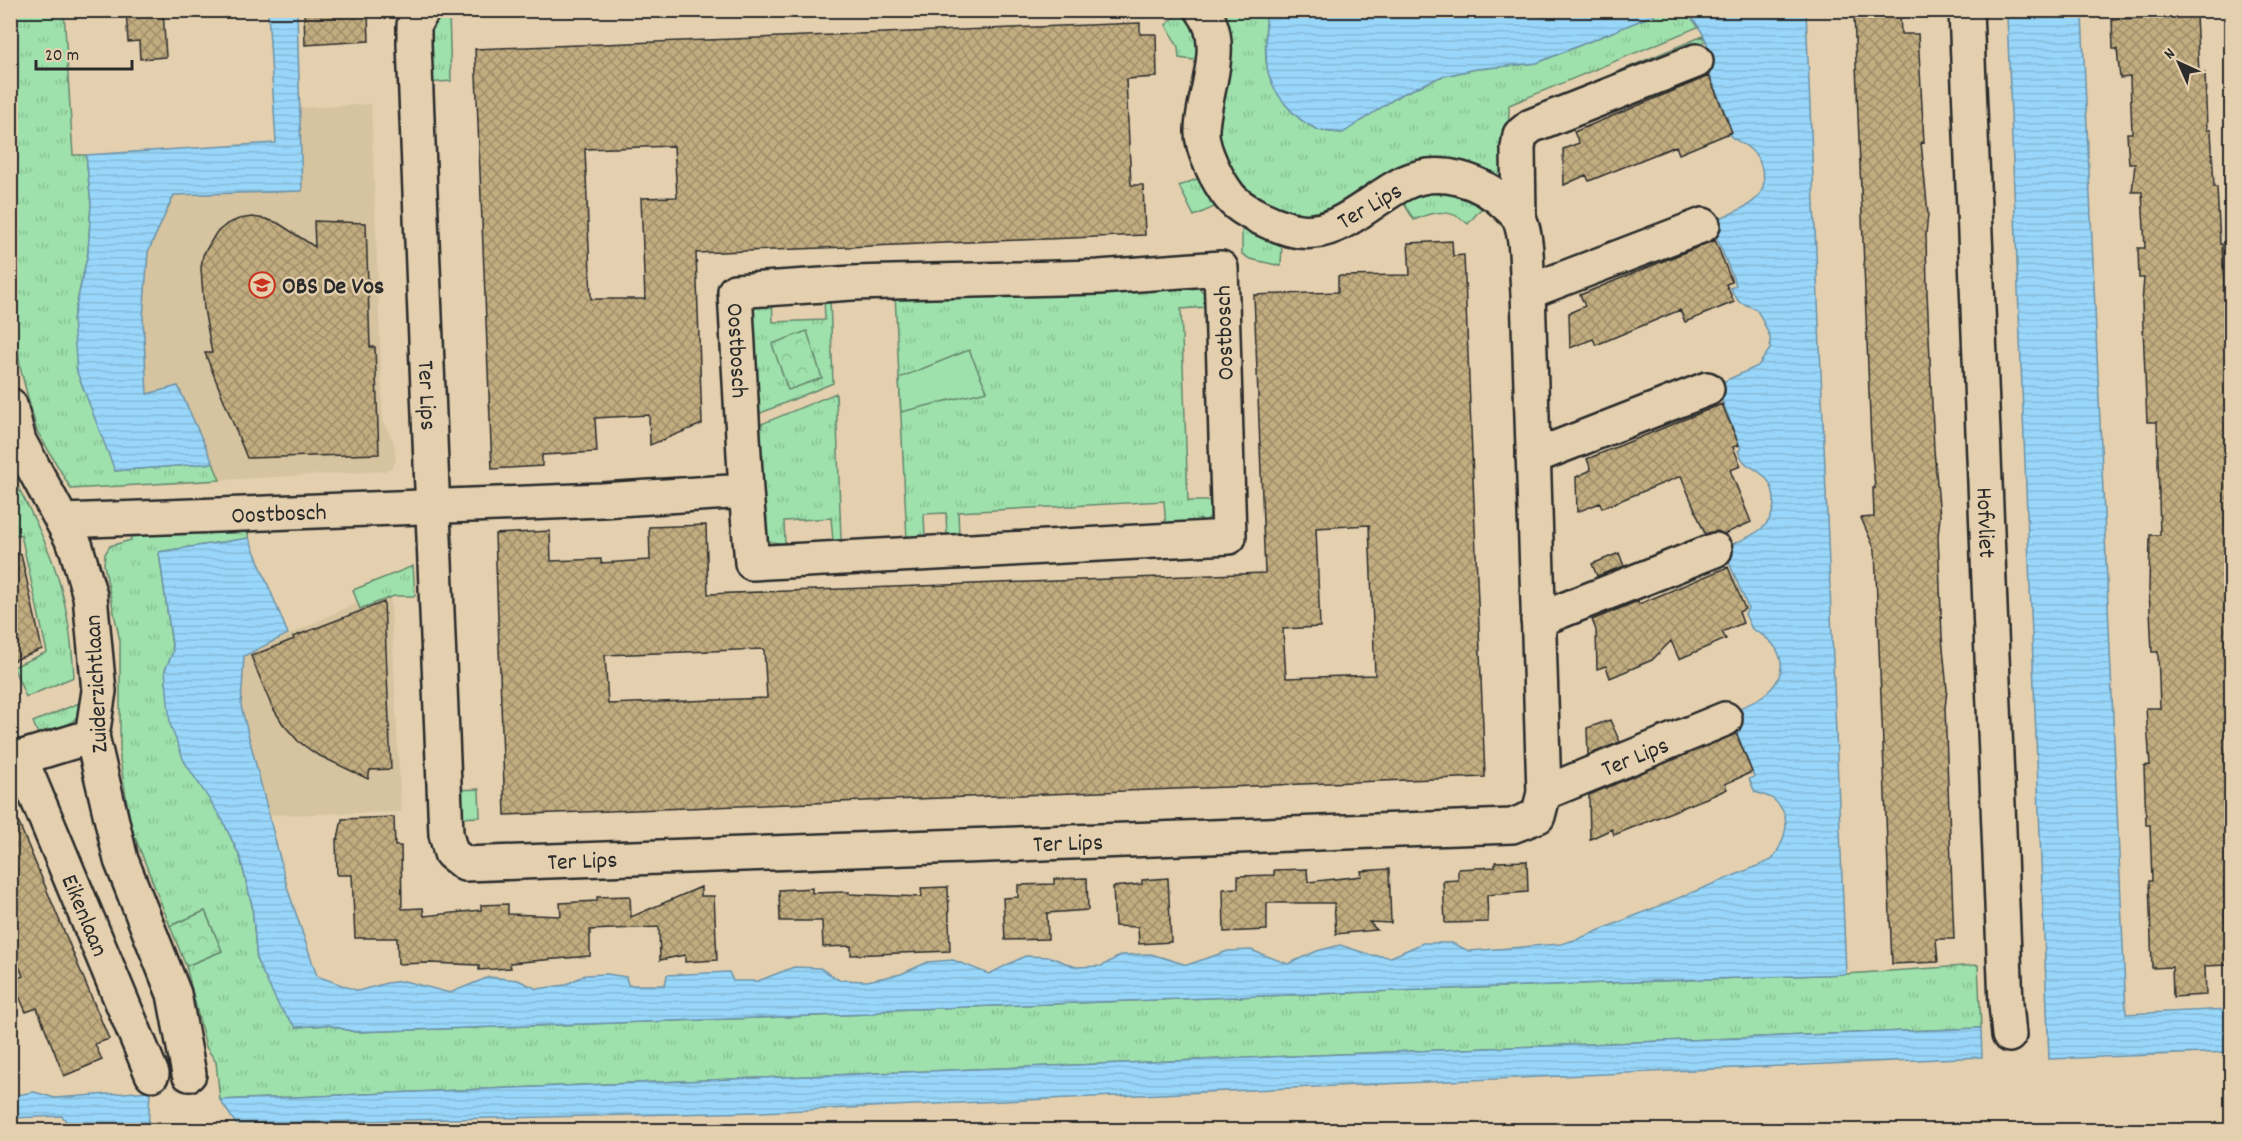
<svg xmlns="http://www.w3.org/2000/svg" width="2242" height="1141" viewBox="0 0 2242 1141" font-family="Dekko,sans-serif">
  <style>
    .built { fill: #d6c39f }
    .grass { fill: url(#grass-tufts); stroke: #64866c; stroke-width: 1.5 }
    .park { fill: url(#park-crowns); stroke: #64866c; stroke-width: 1.5 }
    .pitch { fill: #9ee1ac; stroke: #64866c; stroke-width: 1.5 }
    .water { fill: url(#water-rules); stroke: #6d92a7; stroke-width: 1.5 }
    .building { fill: url(#building-cross-hatch); stroke: #2b2b2b; stroke-width: 1.5; fill-rule: evenodd }
    .lines { fill: none; stroke-linecap: round; stroke-linejoin: round }
    .minor-casing { stroke: #2b2b2b; stroke-width: 38 }
    .minor { stroke: #e4d0af; stroke-width: 33 }
    .labels { text-anchor: middle; stroke-width: 4.5; stroke-linejoin: round; paint-order: stroke }
    .street-label { font-size: 24px; fill: #2b2b2b; stroke: #e4d0af }
    .poi-label { font-size: 24px; font-weight: bold; fill: #2b2b2b; stroke: #e4d0af; text-anchor: start }
  </style>
  <defs>
    <pattern id="grass-tufts" width="24" height="20" patternUnits="userSpaceOnUse" patternTransform="scale(1.5)"><rect width="24" height="20" fill="#9ee1ac"/><path d="M3 7l-1-3M5 7V3M7 7l1-3M15 17l-1-3M17 17v-4M19 17l1-3" fill="none" stroke="#88c194"/></pattern>
    <pattern id="park-crowns" width="20" height="18" patternUnits="userSpaceOnUse" patternTransform="scale(1.5)"><rect width="20" height="18" fill="#9ee1ac"/><path d="M2 6a3 3 0 1 1 6 0M12 15a3 3 0 1 1 6 0" fill="none" stroke="#88c194"/></pattern>
    <pattern id="water-rules" width="6" height="5" patternUnits="userSpaceOnUse" patternTransform="scale(1.5)"><rect width="6" height="5" fill="#99d7fa"/><path d="M0 2.5h6" fill="none" stroke="#84b9d6"/></pattern>
    <pattern id="building-cross-hatch" width="8" height="8" patternUnits="userSpaceOnUse" patternTransform="scale(1.5)"><rect width="8" height="8" fill="#c2ad80"/><path d="M0 0l8 8M0 8l8-8" fill="none" stroke="#9e8d69"/></pattern>
  </defs>
  <rect width="100%" height="100%" fill="#e4d0af"/>
  <filter id="ink" filterUnits="userSpaceOnUse"><feTurbulence type="fractalNoise" baseFrequency=".0167" numOctaves="2"/><feDisplacementMap in="SourceGraphic" scale="12" xChannelSelector="R" yChannelSelector="G"/><feConvolveMatrix kernelMatrix="1 2 1 2 8 2 1 2 1" color-interpolation-filters="sRGB"/></filter>
  <g filter="url(#ink)">
    <!-- built -->
    <path class="built" d="M 371,104 L 383,422 L 394,442 L 396,461 L 392,467 L 385,471 L 220,480 L 178,386 L 147,394 L 143,318 L 148,252 L 174,195 L 301,191 L 300,108 Z
      M 390,587 L 401,812 L 269,815 L 241,706 L 244,656 Z"/>
    <!-- grass -->
    <path class="grass" d="M 10,11 L 64,11 L 73,155 L 86,155 L 91,204 L 88,253 L 73,320 L 115,471 L 213,463 L 220,480 L 71,489 L 37,431 L 21,371 L 11,302 L 11,233 L 14,230 L 10,207 Z
      M 1181,11 L 1187,11 L 1194,21 L 1202,61 L 1179,58 L 1178,47 L 1166,25 Z
      M 1217,11 L 1266,11 C 1266,28 1264,49 1267,67 C 1273,93 1294,121 1319,130 C 1326,132 1335,132 1342,133 L 1400,95 L 1440,77 L 1476,69 L 1537,63 L 1663,11 C 1680,11 1689,11 1698,27 L 1509,105 L 1507,185 L 1453,159 L 1409,164 L 1333,211 L 1309,216 L 1289,216 L 1239,187 L 1222,152 L 1219,134 L 1228,73 Z
      M 449,12 L 451,81 L 429,83 C 428,58 418,21 449,12 Z
      M 1703,36 L 1706,41 L 1519,120 L 1517,114 Z
      M 1202,177 L 1219,205 L 1194,216 L 1179,186 Z
      M 1440,186 L 1485,204 L 1468,224 C 1451,208 1434,211 1414,220 L 1401,199 Z
      M 1242,226 L 1263,237 L 1282,242 L 1281,266 L 1250,259 L 1242,254 Z
      M 1196,285 L 1207,296 L 1207,307 L 1181,309 L 1188,501 L 1214,501 L 1214,513 L 1199,527 L 1166,528 L 1164,501 L 958,512 L 959,535 L 947,536 L 946,513 L 924,514 L 925,539 L 907,540 L 895,294 Z
      M 824,296 L 830,298 L 833,383 L 751,417 L 749,316 L 757,305 L 772,298 L 773,322 L 825,320 Z
      M 836,393 L 841,540 L 833,541 L 831,518 L 784,521 L 785,544 L 772,542 L 762,537 L 752,428 Z
      M 11,473 C 28,507 47,541 58,578 C 68,610 72,644 74,677 L 26,697 L 13,667 L 47,652 L 21,535 L 11,535 Z
      M 246,527 L 249,538 L 159,552 L 173,653 L 165,670 L 222,819 L 240,857 L 252,905 L 257,961 L 296,1027 L 328,1025 L 355,1032 L 870,1014 L 888,1010 L 1846,974 L 1978,965 L 1981,1028 L 220,1100 L 216,1062 L 206,1047 L 186,966 L 222,951 L 205,911 L 170,926 L 131,827 L 120,759 L 120,641 L 104,565 L 105,554 L 110,546 L 131,540 L 130,532 Z
      M 413,566 L 415,596 L 394,596 L 360,609 L 353,590 Z
      M 84,701 C 79,726 60,728 39,736 L 33,722 Z
      M 479,789 L 480,817 L 457,818 L 456,790 Z"/>
    <!-- park -->
    <path class="park" d="M 807,331 L 822,378 L 788,390 L 772,344 Z
      M 205,911 L 222,951 L 186,966 L 170,926 Z"/>
    <!-- pitch -->
    <path class="pitch" d="M 969,350 L 987,391 L 901,412 L 899,378 Z"/>
    <!-- water -->
    <path class="water" d="M 268,11 L 297,11 L 302,191 L 174,195 L 148,252 L 143,318 L 147,394 L 178,386 L 213,463 L 115,471 L 77,372 L 73,320 L 88,253 L 91,204 L 86,155 L 276,143 Z
      M 1266,11 L 1266,10 L 1663,11 L 1537,63 L 1476,69 L 1440,77 L 1400,95 L 1343,133 C 1335,132 1326,132 1319,130 C 1295,121 1271,92 1267,67 C 1265,49 1266,29 1266,11 Z
      M 1682,11 L 1806,11 L 1846,974 L 888,1010 L 870,1014 L 355,1032 L 328,1025 L 296,1027 L 280,1008 L 257,961 L 252,905 L 240,857 L 222,819 L 184,761 L 170,724 L 165,670 L 173,652 L 159,552 L 249,538 L 288,634 L 244,656 L 241,706 L 288,890 L 317,976 L 358,991 L 387,983 L 404,981 L 450,993 L 489,977 L 518,980 L 537,989 L 565,985 L 585,975 L 607,974 L 626,977 L 628,985 L 665,985 L 667,975 L 729,972 L 733,981 L 758,981 L 794,967 L 820,968 L 839,980 L 867,981 L 901,974 L 928,962 L 953,960 L 989,974 L 1025,956 L 1050,957 L 1076,967 L 1102,966 L 1121,955 L 1151,954 L 1187,965 L 1228,951 L 1251,950 L 1288,964 L 1317,951 L 1340,945 L 1371,955 L 1391,957 L 1423,943 L 1452,943 L 1469,951 L 1561,944 L 1578,939 L 1772,860 C 1785,840 1795,817 1773,799 C 1769,796 1760,794 1755,792 L 1749,779 L 1754,777 L 1729,712 C 1738,708 1750,705 1758,699 C 1793,677 1786,645 1752,629 L 1745,614 L 1748,608 L 1723,548 C 1746,538 1774,531 1774,501 C 1774,491 1771,483 1764,476 C 1750,462 1748,472 1738,451 L 1741,449 L 1716,385 L 1758,366 L 1770,349 L 1770,337 L 1761,317 L 1756,309 L 1739,302 L 1730,288 L 1736,285 L 1710,222 C 1731,213 1770,204 1763,174 C 1761,164 1759,157 1751,150 C 1736,136 1732,145 1723,122 L 1728,120 L 1703,58 L 1709,49 C 1704,34 1696,18 1682,11 Z
      M 2082,13 L 2126,1014 L 2231,1009 L 2231,1052 L 2049,1059 L 2007,15 Z
      M 1981,1028 L 1982,1057 L 760,1112 L 236,1124 L 220,1100 Z
      M 150,1091 L 148,1130 L 73,1130 L 62,1116 L 11,1118 L 11,1096 L 34,1092 L 55,1098 Z"/>
    <!-- building -->
    <path class="building" d="M 126,10 L 163,10 L 166,57 L 140,59 L 139,41 L 128,42 Z
      M 309,10 L 359,10 L 359,14 L 368,14 L 369,41 L 305,45 L 304,12 Z
      M 1900,13 L 1901,34 L 1918,34 L 1924,143 L 1921,142 L 1928,214 L 1926,234 L 1927,292 L 1934,450 L 1940,517 L 1938,536 L 1942,637 L 1947,690 L 1945,708 L 1954,939 L 1936,939 L 1938,962 L 1892,964 L 1875,550 L 1861,518 L 1874,517 L 1873,488 L 1875,488 L 1871,442 L 1854,14 Z
      M 2196,16 L 2199,73 L 2205,73 L 2207,130 L 2211,130 L 2214,187 L 2217,187 L 2220,244 L 2222,244 L 2225,302 L 2231,361 L 2232,735 L 2227,735 L 2229,787 L 2225,827 L 2226,861 L 2224,885 L 2227,965 L 2205,966 L 2206,995 L 2173,997 L 2172,967 L 2152,968 L 2149,881 L 2152,881 L 2150,825 L 2146,825 L 2144,766 L 2150,765 L 2146,708 L 2160,708 L 2158,652 L 2152,652 L 2149,589 L 2150,535 L 2160,535 L 2157,422 L 2147,422 L 2142,303 L 2144,278 L 2139,278 L 2138,248 L 2145,248 L 2142,192 L 2132,192 L 2135,164 L 2129,164 L 2127,133 L 2132,133 L 2130,77 L 2120,78 L 2117,49 L 2113,49 L 2112,19 Z
      M 1140,23 L 1140,34 L 1156,34 L 1157,77 L 1126,79 L 1131,185 L 1143,185 L 1145,235 L 696,253 L 702,424 L 650,445 L 649,415 L 595,418 L 597,452 L 542,455 L 542,466 L 492,469 L 475,49 ZM 674,146 L 677,197 L 641,198 L 645,299 L 591,299 L 585,149 Z
      M 1709,76 L 1732,132 L 1679,154 L 1676,146 L 1589,181 L 1586,175 L 1564,185 L 1563,149 L 1579,143 L 1574,132 Z
      M 252,217 L 266,219 L 278,223 L 315,247 L 314,221 L 366,223 L 370,347 L 375,347 L 379,454 L 247,458 L 205,353 L 212,353 L 204,309 L 201,268 L 203,255 L 216,233 L 227,224 L 239,219 Z
      M 1715,240 L 1732,282 L 1726,284 L 1734,302 L 1685,322 L 1680,310 L 1596,345 L 1593,339 L 1570,348 L 1569,313 L 1585,306 L 1580,295 Z
      M 1452,241 L 1453,256 L 1464,255 L 1485,777 L 505,815 L 495,534 L 550,531 L 551,561 L 601,559 L 601,563 L 650,560 L 649,527 L 706,525 L 708,594 L 1265,573 L 1254,295 L 1338,292 L 1338,276 L 1410,275 L 1408,243 ZM 1369,525 L 1375,675 L 1286,678 L 1283,629 L 1320,627 L 1316,528 ZM 764,649 L 767,698 L 608,704 L 605,655 Z
      M 1722,404 L 1739,445 L 1733,447 L 1741,466 L 1730,470 L 1751,522 L 1724,534 L 1717,531 L 1705,534 L 1681,476 L 1602,508 L 1600,503 L 1577,512 L 1576,477 L 1591,470 L 1587,459 Z
      M 1619,553 L 1624,566 L 1597,576 L 1592,564 Z
      M 21,554 L 42,649 L 10,662 L 10,555 Z
      M 1728,567 L 1745,609 L 1739,612 L 1743,623 L 1722,632 L 1726,639 L 1679,659 L 1671,641 L 1652,660 L 1610,678 L 1606,666 L 1597,669 L 1596,630 L 1592,620 L 1638,601 L 1639,604 Z
      M 384,602 L 391,769 L 370,770 L 368,779 L 316,754 L 298,741 L 283,724 L 271,705 L 251,656 L 294,639 L 293,637 Z
      M 1610,720 L 1620,742 L 1588,755 L 1587,728 Z
      M 1736,733 L 1752,772 L 1725,784 L 1727,789 L 1714,795 L 1614,835 L 1612,829 L 1590,839 L 1589,795 Z
      M 10,802 L 109,1039 L 95,1044 L 102,1060 L 64,1076 L 37,1008 L 26,1012 L 12,980 L 23,976 L 10,945 Z
      M 394,817 L 395,846 L 401,846 L 402,909 L 423,908 L 424,916 L 481,910 L 481,905 L 508,904 L 508,914 L 561,916 L 560,903 L 597,901 L 597,897 L 630,896 L 631,917 L 701,887 L 701,896 L 714,896 L 717,960 L 685,962 L 685,955 L 660,960 L 659,927 L 590,930 L 590,956 L 510,963 L 511,968 L 479,970 L 479,965 L 429,963 L 398,964 L 397,938 L 355,938 L 352,875 L 337,875 L 336,839 L 338,839 L 342,819 Z
      M 1527,861 L 1528,892 L 1487,895 L 1488,922 L 1445,923 L 1443,881 L 1458,880 L 1458,869 L 1495,867 L 1495,862 Z
      M 1307,869 L 1308,882 L 1362,876 L 1361,871 L 1389,869 L 1391,923 L 1369,922 L 1377,930 L 1336,934 L 1334,903 L 1267,903 L 1267,930 L 1224,932 L 1223,889 L 1238,888 L 1238,876 L 1274,875 L 1274,870 Z
      M 1087,878 L 1088,910 L 1047,913 L 1048,939 L 1005,940 L 1003,898 L 1018,897 L 1018,885 L 1054,884 L 1054,879 Z
      M 1168,878 L 1171,942 L 1139,944 L 1138,927 L 1115,926 L 1113,887 L 1142,884 L 1142,880 Z
      M 948,887 L 950,951 L 851,955 L 851,946 L 823,947 L 822,921 L 780,921 L 779,890 L 812,888 L 812,893 L 844,892 L 849,892 L 849,894 L 922,897 L 921,888 Z"/>
    <g class="lines">
      <!-- minor casing -->
      <g class="minor-casing">
        <g id="minor">
          <path id="s1" d="M 423,10 L 414,25 L 414,44 L 446,834 L 451,853 L 465,864 L 1512,826 L 1538,816 L 1544,793 L 1528,292 C 1526,269 1528,242 1520,220 C 1518,215 1512,210 1508,206 C 1481,180 1440,166 1404,183 C 1369,200 1336,240 1294,230 C 1287,229 1279,225 1272,223 C 1258,217 1240,209 1230,197 C 1218,182 1201,149 1202,130 C 1203,93 1229,43 1202,10"/>
          <path id="s2" d="M 1966,10 L 2006,1004 L 2009,1035"/>
          <path d="M 1519,218 L 1518,148 L 1520,135 L 1531,126 L 1696,61"/>
          <path d="M 1528,292 L 1703,225"/>
          <path d="M 10,405 L 19,441 L 76,547 L 90,596 L 99,691 L 92,736 L 121,860 L 174,994 L 189,1074"/>
          <path d="M 1533,457 L 1707,389"/>
          <path id="s3" d="M 63,521 L 602,500 L 746,491 L 752,563 L 1229,537 L 1221,268 L 1099,277 L 852,283 L 735,291 L 746,491"/>
          <path d="M 1538,620 L 1715,550"/>
          <path id="s4" d="M 20,757 L 152,1074"/>
          <path d="M 10,761 L 92,736"/>
          <path id="s5" d="M 1544,793 L 1725,719"/>
        </g>
      </g>
      <!-- minor -->
      <use href="#minor" class="minor"/>
    </g>
  </g>
  <!-- icons -->
  <defs>
    <g id="school-ring" transform="scale(1.35)"><circle r="9.5" fill="#e4d0af" stroke="#c8321e" stroke-width="1.5"/><path d="M0-5L7-2L0 1L-7-2ZM-4 1L0 2.5L4 1V4Q0 6-4 4Z" fill="#c8321e"/></g>
  </defs>
  <g fill-rule="evenodd">
    <use href="#school-ring" x="262" y="285"/>
  </g>
  <g class="labels">
    <!-- street labels -->
    <g class="street-label">
      <text transform="translate(1369 205) rotate(-30)" y="8">Ter Lips</text>
      <text transform="translate(1223 333) rotate(-92)" y="8">Oostbosch</text>
      <text dy="8" stroke="none"><textPath href="#s3" startOffset="2049">Oostbosch</textPath></text>
      <text dy="8" stroke="none"><textPath href="#s1" startOffset="388">Ter Lips</textPath></text>
      <text dy="8" stroke="none"><textPath href="#s3" startOffset="216">Oostbosch</textPath></text>
      <text dy="8" stroke="none"><textPath href="#s2" startOffset="513">Hofvliet</textPath></text>
      <text transform="translate(95 684) rotate(-93)" y="8">Zuiderzichtlaan</text>
      <text dy="8" stroke="none"><textPath href="#s5" startOffset="98">Ter Lips</textPath></text>
      <text dy="8" stroke="none"><textPath href="#s1" startOffset="1468">Ter Lips</textPath></text>
      <text dy="8" stroke="none"><textPath href="#s1" startOffset="982">Ter Lips</textPath></text>
      <text dy="8" stroke="none"><textPath href="#s4" startOffset="171">Eikenlaan</textPath></text>
    </g>
    <!-- poi labels -->
    <g class="poi-label">
      <text x="282" y="293">OBS De Vos</text>
    </g>
  </g>
  <!-- margin -->
  <rect width="2242" height="1141" fill="none" stroke="#e4d0af" stroke-width="36"/>
  <rect x="18" y="18" width="2206" height="1105" fill="none" stroke="#2b2b2b" stroke-width="2" filter="url(#ink)"/>
  <!-- north arrow -->
  <g transform="translate(2179 63) rotate(315)" stroke="#e4d0af" stroke-width="4.5" paint-order="stroke">
  <path d="M0-4.5L10 22L0 15L-10 22Z" fill="#2b2b2b"/>
  <text y="-9" font-size="16" font-weight="bold" text-anchor="middle" fill="#2b2b2b">N</text>
  </g>
  <!-- scale -->
  <path d="M36 60v9h96v-9" fill="none" stroke="#2b2b2b" stroke-width="3"/>
  <text x="45" y="60" font-size="18" fill="#2b2b2b" stroke="#e4d0af" stroke-width="4.5" paint-order="stroke">20 m</text>
</svg>
